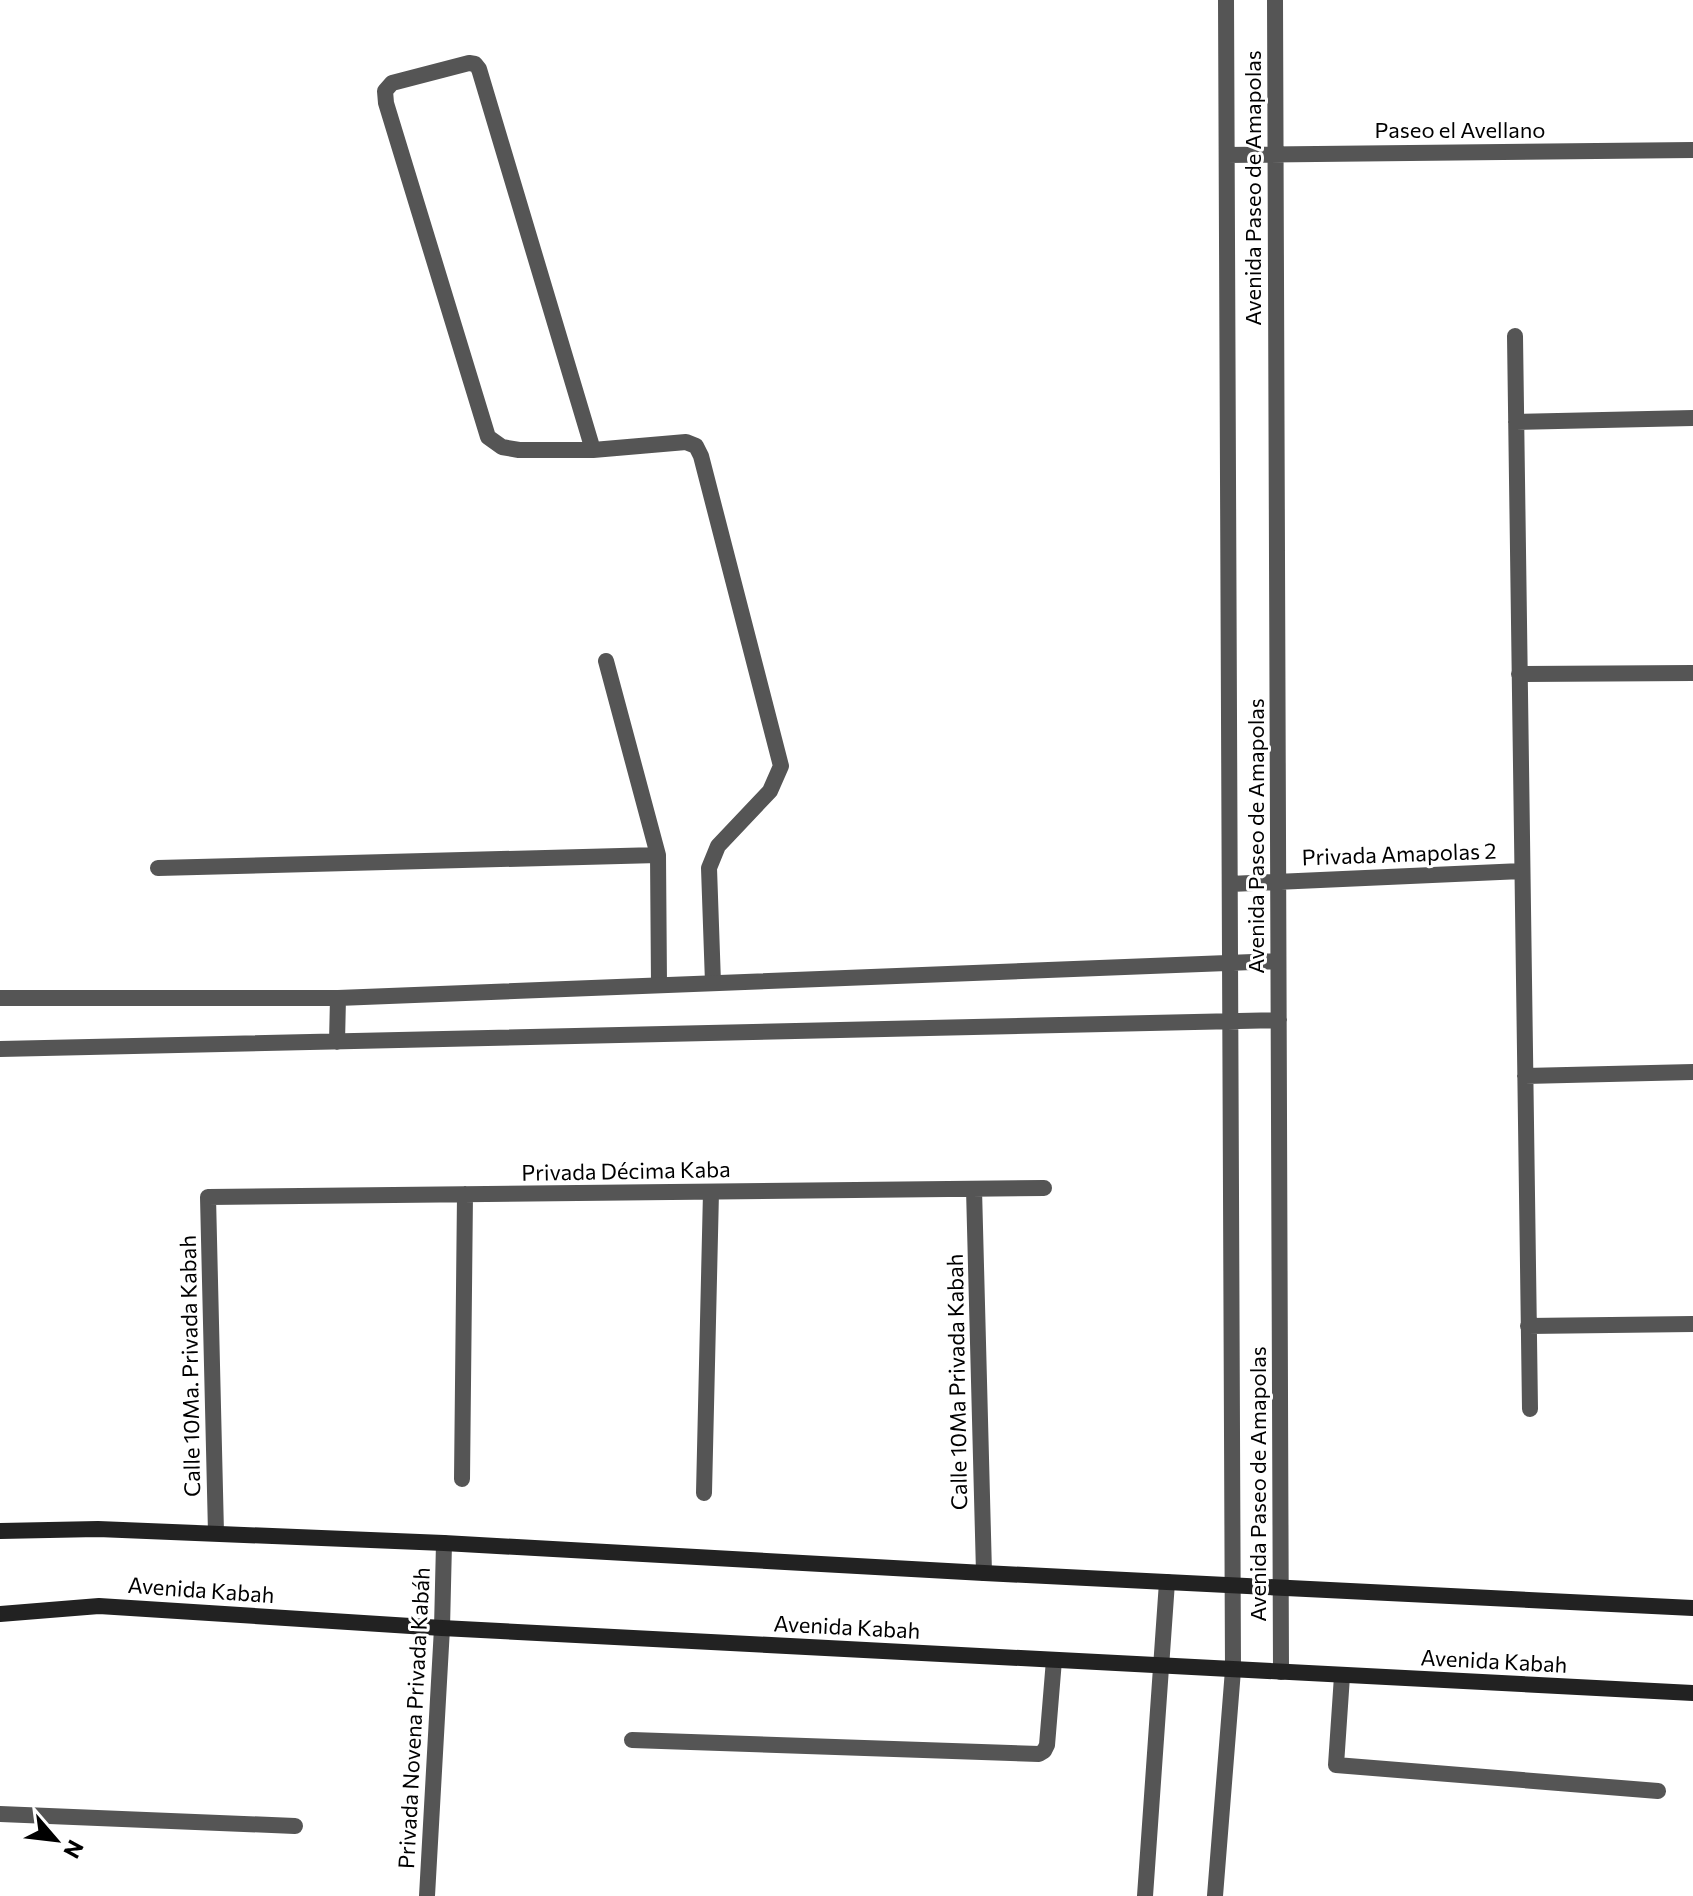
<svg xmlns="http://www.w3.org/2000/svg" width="1693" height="1896" viewBox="0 0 1693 1896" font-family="Commissioner,sans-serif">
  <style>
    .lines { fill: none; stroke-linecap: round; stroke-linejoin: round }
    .lane { stroke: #555; stroke-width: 16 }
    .street { stroke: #555; stroke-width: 16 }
    .secondary { stroke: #222; stroke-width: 16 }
    .labels { text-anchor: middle; stroke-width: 6; stroke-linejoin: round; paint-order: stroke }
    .street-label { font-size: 22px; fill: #000; stroke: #fff }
  </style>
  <rect width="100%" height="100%" fill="#fff"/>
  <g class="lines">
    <!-- lane -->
    <path class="lane" d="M 593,450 L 479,69 L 475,64 L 469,63 L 392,83 L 385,91 L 386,103 L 488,437 L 502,447 L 519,450 L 593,450 L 686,442 L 696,446 L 701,456 L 781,766 L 770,791 L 718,846 L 709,868 L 713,983
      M 606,661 L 658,855 L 659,985
      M 158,868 L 658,855
      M 1342,1676 L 1336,1765 L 1658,1791
      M 632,1740 L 1039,1754 L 1044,1751 L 1047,1745 L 1054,1660
      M 1145,1896 L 1167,1582
      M 1215,1896 L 1233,1670"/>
    <!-- street -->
    <path class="street" d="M 1226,0 L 1233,1670
      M 1275,0 L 1281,1672
      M 1227,155 L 1693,150
      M 1515,336 L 1530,1409
      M 1516,422 L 1693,418
      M 1519,674 L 1693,673
      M 1230,884 L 1522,871
      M 0,998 L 338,998 L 1278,961
      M 337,1042 L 338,998
      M 0,1049 L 1279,1020
      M 1525,1076 L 1693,1072
      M 974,1189 L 984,1573
      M 1528,1326 L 1693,1324
      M 462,1479 L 465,1194
      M 704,1493 L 711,1192
      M 216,1533 L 208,1197 L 1044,1188
      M 0,1814 L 295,1826
      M 427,1896 L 442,1628 L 444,1543"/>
    <!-- secondary -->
    <path class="secondary" d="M 0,1531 L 98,1529 L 444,1543 L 984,1573 L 1693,1608
      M 0,1614 L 99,1606 L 442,1628 L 1693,1693"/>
  </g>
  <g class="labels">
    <!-- street labels -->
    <g class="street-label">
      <text x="1460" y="138">Paseo el Avellano</text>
      <text transform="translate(1253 188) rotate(-90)" y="8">Avenida Paseo de Amapolas</text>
      <text transform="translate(1256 836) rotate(-90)" y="8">Avenida Paseo de Amapolas</text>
      <text transform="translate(1399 854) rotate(-2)" y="8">Privada Amapolas 2</text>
      <text transform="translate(626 1171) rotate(-1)" y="8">Privada Décima Kaba</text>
      <text transform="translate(190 1366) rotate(-91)" y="8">Calle 10Ma. Privada Kabah</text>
      <text transform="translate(957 1382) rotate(-91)" y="8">Calle 10Ma Privada Kabah</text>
      <text transform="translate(1258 1484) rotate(-90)" y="8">Avenida Paseo de Amapolas</text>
      <text transform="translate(201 1590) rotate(4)" y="8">Avenida Kabah</text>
      <text transform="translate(847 1627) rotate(3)" y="8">Avenida Kabah</text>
      <text transform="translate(1494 1661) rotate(3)" y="8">Avenida Kabah</text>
      <text transform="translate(414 1718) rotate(-87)" y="8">Privada Novena Privada Kabáh</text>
    </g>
  </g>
  <!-- north arrow -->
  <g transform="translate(56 1840) rotate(118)" stroke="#ffffff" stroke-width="6" paint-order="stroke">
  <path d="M0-6L14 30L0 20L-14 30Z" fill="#000000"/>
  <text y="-12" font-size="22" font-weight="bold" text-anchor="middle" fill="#000000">N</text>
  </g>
</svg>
